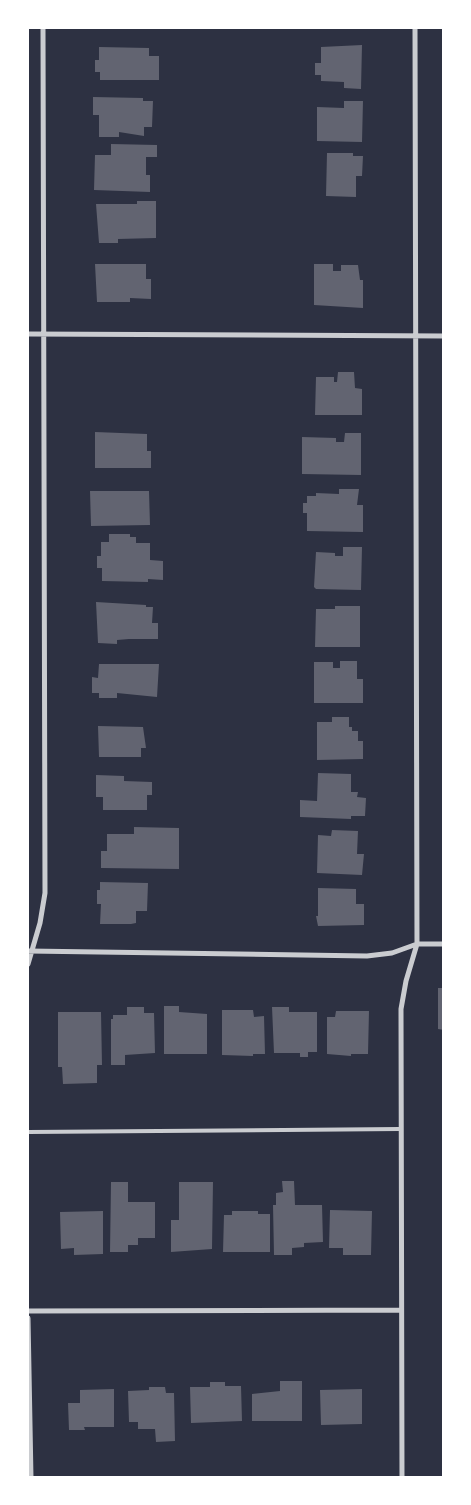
<svg xmlns="http://www.w3.org/2000/svg" width="471" height="1505" viewBox="0 0 471 1505" font-family="Rubik,sans-serif">
  <style>
    .building { fill: #626471 }
    .lines { fill: none; stroke-linecap: round; stroke-linejoin: round }
    .service { stroke: #caccd0; stroke-width: 4 }
    .minor { stroke: #caccd0; stroke-width: 5 }
  </style>
  <rect width="100%" height="100%" fill="#2d3142"/>
  <!-- building -->
  <path class="building" d="M 362,45 L 361,89 L 344,88 L 344,82 L 321,81 L 321,75 L 315,75 L 315,63 L 321,63 L 321,47 Z
    M 99,47 L 149,48 L 149,56 L 159,56 L 159,80 L 100,80 L 100,72 L 95,72 L 95,60 L 99,60 Z
    M 93,97 L 143,98 L 143,101 L 153,101 L 152,127 L 144,127 L 144,136 L 119,132 L 119,137 L 99,137 L 99,115 L 93,115 Z
    M 344,101 L 363,101 L 362,142 L 317,141 L 317,107 L 344,108 Z
    M 111,144 L 157,145 L 157,157 L 146,157 L 146,175 L 150,175 L 150,192 L 94,190 L 95,155 L 111,155 Z
    M 327,153 L 353,153 L 353,156 L 363,156 L 362,176 L 356,176 L 356,197 L 326,196 Z
    M 137,201 L 156,201 L 156,238 L 118,239 L 118,243 L 99,243 L 96,204 L 137,204 Z
    M 95,264 L 146,264 L 146,279 L 151,279 L 151,299 L 130,298 L 130,302 L 97,302 Z
    M 314,264 L 333,264 L 333,271 L 341,271 L 341,265 L 358,265 L 360,280 L 363,280 L 363,308 L 314,305 Z
    M 338,372 L 354,372 L 355,388 L 362,389 L 362,415 L 315,415 L 316,377 L 334,377 L 334,382 L 337,382 Z
    M 95,432 L 147,434 L 147,451 L 151,451 L 151,468 L 95,468 Z
    M 345,433 L 361,433 L 361,475 L 302,474 L 302,437 L 336,438 L 336,442 L 344,442 Z
    M 339,489 L 359,489 L 357,505 L 363,505 L 363,532 L 307,531 L 307,513 L 303,513 L 303,503 L 307,503 L 307,496 L 316,496 L 316,493 L 339,494 Z
    M 90,491 L 149,491 L 150,525 L 91,526 Z
    M 109,534 L 130,534 L 130,537 L 136,537 L 136,543 L 150,543 L 150,560 L 163,561 L 163,580 L 148,579 L 148,582 L 102,581 L 102,568 L 97,568 L 97,556 L 101,556 L 101,542 L 109,542 Z
    M 343,547 L 362,547 L 361,590 L 316,589 L 314,587 L 316,552 L 335,553 L 335,556 L 343,556 Z
    M 96,602 L 146,605 L 146,607 L 153,607 L 152,623 L 158,623 L 158,639 L 129,639 L 117,640 L 117,644 L 98,643 Z
    M 335,606 L 360,606 L 360,647 L 315,647 L 316,609 L 335,609 Z
    M 340,661 L 357,661 L 357,679 L 363,679 L 363,703 L 314,703 L 314,662 L 333,662 L 333,668 L 340,668 Z
    M 99,664 L 159,664 L 157,697 L 117,693 L 117,698 L 99,698 L 99,693 L 92,693 L 92,677 L 98,678 Z
    M 332,717 L 349,717 L 349,727 L 352,727 L 352,731 L 358,731 L 358,741 L 363,741 L 363,759 L 317,760 L 317,722 L 332,722 Z
    M 98,726 L 143,727 L 146,748 L 141,748 L 141,757 L 99,757 Z
    M 318,773 L 351,774 L 351,792 L 358,792 L 357,797 L 366,798 L 365,816 L 351,816 L 351,819 L 300,817 L 300,800 L 317,801 Z
    M 96,775 L 124,776 L 124,781 L 152,782 L 152,795 L 147,795 L 147,810 L 103,810 L 103,797 L 96,797 Z
    M 134,827 L 179,828 L 179,869 L 101,868 L 101,851 L 107,851 L 107,834 L 134,834 Z
    M 332,830 L 358,831 L 357,854 L 364,854 L 362,875 L 317,873 L 318,835 L 331,836 Z
    M 100,882 L 148,883 L 147,911 L 136,911 L 136,923 L 131,924 L 100,924 L 101,904 L 97,904 L 97,890 L 100,890 Z
    M 318,888 L 356,889 L 356,904 L 364,904 L 364,925 L 318,926 L 316,916 L 318,916 Z
    M 438,988 L 444,988 L 444,1030 L 438,1029 Z
    M 164,1006 L 179,1006 L 179,1012 L 207,1014 L 207,1054 L 164,1054 Z
    M 127,1007 L 144,1007 L 144,1013 L 154,1013 L 155,1053 L 125,1055 L 125,1065 L 111,1065 L 111,1019 L 113,1019 L 113,1015 L 127,1015 Z
    M 272,1007 L 289,1007 L 289,1012 L 317,1012 L 317,1052 L 308,1052 L 308,1057 L 300,1057 L 300,1053 L 274,1053 Z
    M 222,1010 L 253,1010 L 254,1017 L 264,1016 L 265,1054 L 253,1054 L 253,1056 L 222,1055 Z
    M 336,1011 L 369,1011 L 368,1054 L 351,1054 L 351,1056 L 327,1054 L 327,1017 L 335,1017 Z
    M 58,1012 L 101,1012 L 102,1065 L 97,1065 L 97,1083 L 63,1084 L 62,1067 L 58,1067 Z
    M 282,1181 L 294,1181 L 295,1205 L 322,1205 L 323,1242 L 304,1243 L 304,1247 L 292,1248 L 292,1255 L 274,1255 L 273,1205 L 276,1205 L 276,1193 L 283,1192 Z
    M 111,1182 L 128,1182 L 128,1202 L 155,1202 L 155,1238 L 138,1238 L 138,1245 L 128,1245 L 128,1252 L 110,1252 Z
    M 179,1182 L 213,1182 L 212,1249 L 171,1252 L 171,1220 L 179,1220 Z
    M 330,1210 L 372,1211 L 371,1255 L 343,1255 L 343,1248 L 329,1248 Z
    M 103,1211 L 103,1254 L 74,1255 L 74,1248 L 61,1249 L 60,1212 Z
    M 232,1211 L 258,1211 L 258,1214 L 270,1214 L 270,1252 L 223,1252 L 224,1215 L 232,1215 Z
    M 280,1381 L 302,1381 L 302,1421 L 252,1421 L 252,1394 L 280,1391 Z
    M 210,1382 L 225,1382 L 225,1386 L 241,1386 L 242,1421 L 191,1423 L 190,1387 L 210,1387 Z
    M 149,1387 L 165,1387 L 166,1393 L 174,1393 L 175,1441 L 156,1442 L 155,1429 L 138,1429 L 138,1422 L 129,1422 L 128,1391 L 149,1390 Z
    M 114,1389 L 114,1427 L 84,1427 L 85,1430 L 69,1430 L 68,1403 L 80,1403 L 80,1390 Z
    M 362,1389 L 362,1424 L 321,1425 L 320,1390 Z"/>
  <g class="lines">
    <!-- service -->
    <path class="service" d="M 28,1132 L 400,1129"/>
    <!-- minor -->
    <path class="minor" d="M 28,334 L 444,336
      M 28,951 L 367,956 L 392,953 L 417,944 L 444,944
      M 28,964 L 40,923 L 45,893 L 43,28
      M 28,1311 L 400,1310
      M 28,1318 L 31,1478
      M 402,1478 L 401,1009 L 406,981 L 417,944 L 415,28"/>
  </g>
  <!-- border -->
  <rect width="471" height="1505" fill="none" stroke="#ffffff" stroke-width="58"/>
</svg>
